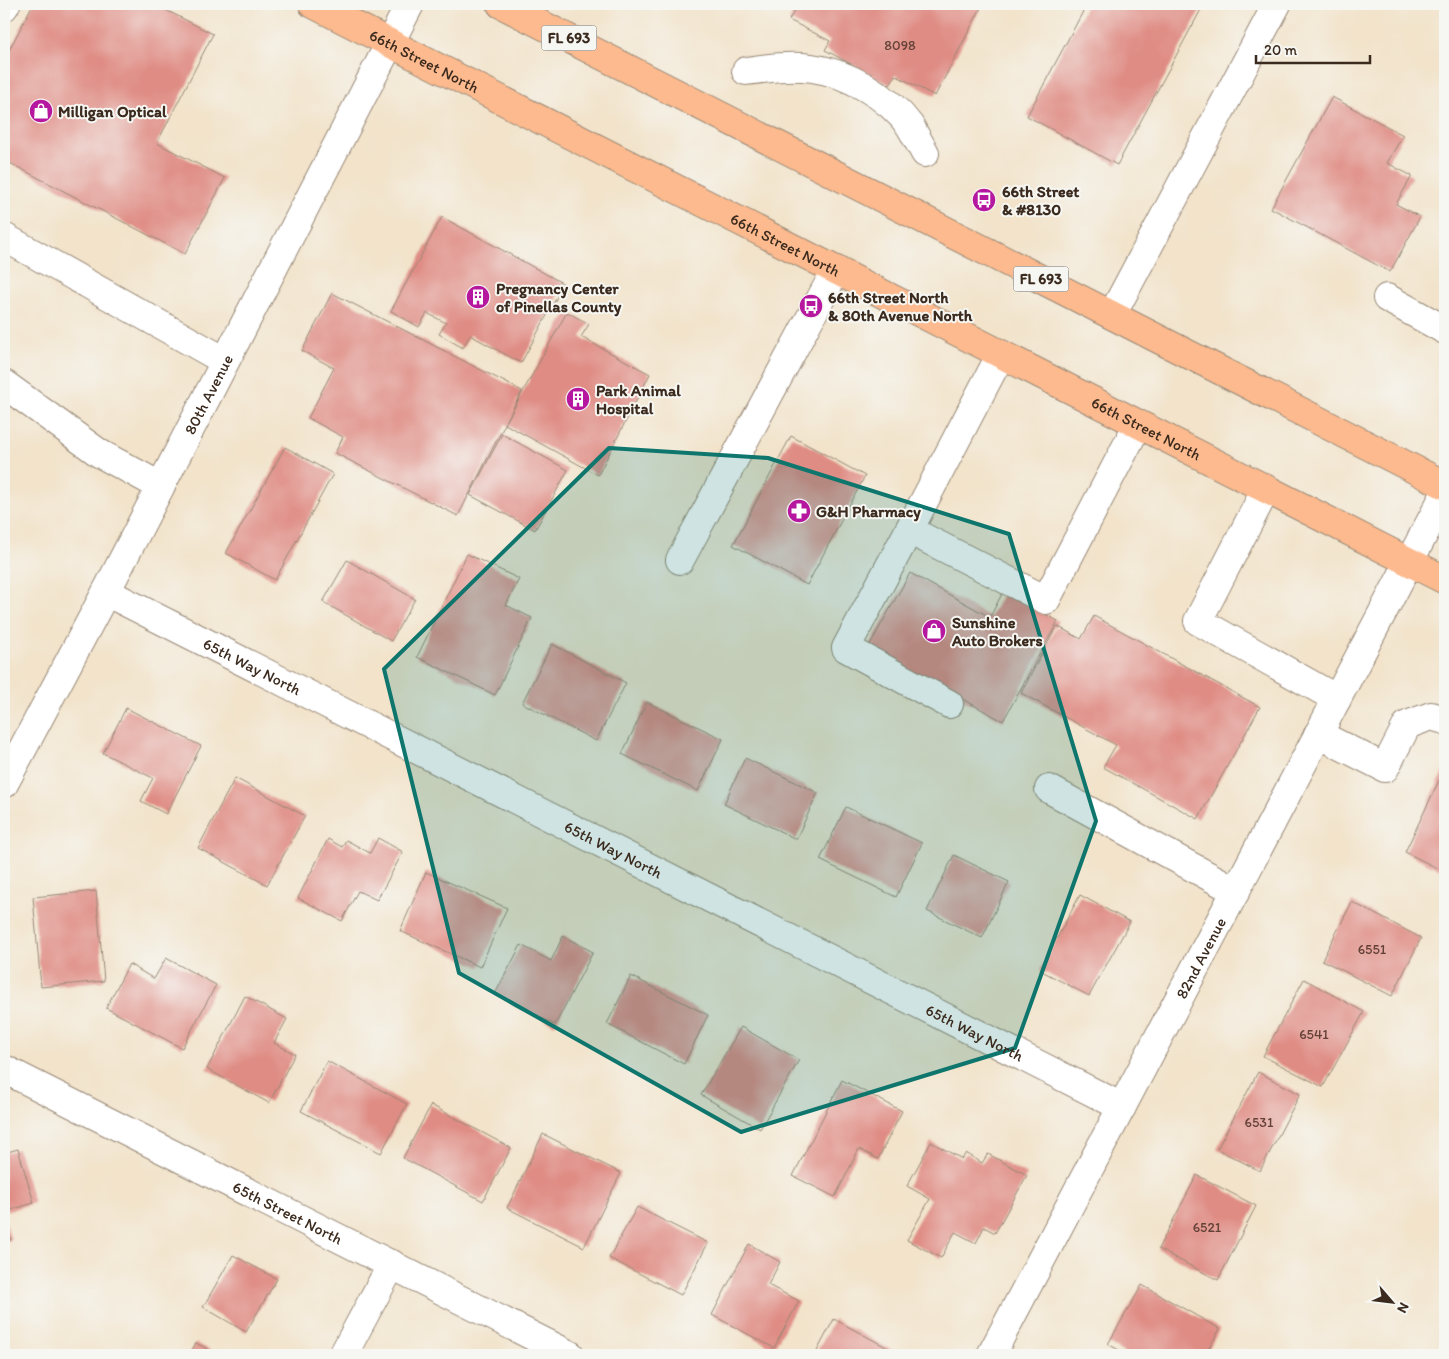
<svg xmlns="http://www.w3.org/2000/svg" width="1449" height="1359" viewBox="0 0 1449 1359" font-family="Itim,sans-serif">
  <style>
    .building { fill: #df8c84 }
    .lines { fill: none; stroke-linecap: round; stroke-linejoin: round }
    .minor-casing { stroke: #968674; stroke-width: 30 }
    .major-casing { stroke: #968674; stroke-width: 30 }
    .minor { stroke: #fff; stroke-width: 28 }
    .major { stroke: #fcba8e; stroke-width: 28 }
    .marked { fill: #0f766e; fill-opacity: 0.2; stroke: #0f766e; stroke-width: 4; stroke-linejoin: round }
    .labels { text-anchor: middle; stroke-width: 4; stroke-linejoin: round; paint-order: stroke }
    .number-label { font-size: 14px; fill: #644238 }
    .shield { fill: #f6f6f2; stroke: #73675e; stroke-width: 1 }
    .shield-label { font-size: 15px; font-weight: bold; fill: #3b2a1e }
    .street-label { font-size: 16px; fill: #3b2a1e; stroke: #f6f6f2 }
    .poi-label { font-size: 16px; font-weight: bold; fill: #3b2a1e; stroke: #f6f6f2; text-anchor: start }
  </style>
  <rect width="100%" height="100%" fill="#f6f6f2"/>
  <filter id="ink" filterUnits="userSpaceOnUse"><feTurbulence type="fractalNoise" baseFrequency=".02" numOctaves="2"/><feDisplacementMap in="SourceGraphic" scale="10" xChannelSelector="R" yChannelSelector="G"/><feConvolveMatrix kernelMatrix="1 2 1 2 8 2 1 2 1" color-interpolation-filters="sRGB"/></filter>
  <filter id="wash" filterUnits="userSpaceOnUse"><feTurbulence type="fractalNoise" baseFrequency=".0096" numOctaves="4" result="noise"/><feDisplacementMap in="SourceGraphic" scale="20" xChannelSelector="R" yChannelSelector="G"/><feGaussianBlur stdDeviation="1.12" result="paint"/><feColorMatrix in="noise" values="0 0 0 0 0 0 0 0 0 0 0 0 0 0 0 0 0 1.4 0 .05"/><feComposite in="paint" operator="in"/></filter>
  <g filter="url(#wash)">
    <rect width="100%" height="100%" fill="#f2e3ca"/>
    <g id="blocks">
      <!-- building -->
      <path class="building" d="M 33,4 L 154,4 L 213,34 L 157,143 L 225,178 L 185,254 L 4,160 L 4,60 Z
        M 798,4 L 983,4 L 935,96 L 895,75 L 890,85 L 825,50 L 830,41 L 789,20 Z
        M 1087,4 L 1204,4 L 1117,165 L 1027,116 Z
        M 1332,97 L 1403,135 L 1387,163 L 1412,176 L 1396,204 L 1420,217 L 1390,272 L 1271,208 Z
        M 442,217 L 564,284 L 521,363 L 470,335 L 463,348 L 439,334 L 446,323 L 427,313 L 419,327 L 391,311 Z
        M 332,293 L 522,391 L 458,516 L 335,453 L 343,437 L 308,418 L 334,368 L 302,351 Z
        M 567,312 L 589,324 L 581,337 L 650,374 L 598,475 L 505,424 Z
        M 502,434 L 568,470 L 535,530 L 470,495 Z
        M 791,436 L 865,476 L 807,585 L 733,545 Z
        M 285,447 L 333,474 L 275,580 L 226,553 Z
        M 467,554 L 519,579 L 506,605 L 532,618 L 495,695 L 417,657 Z
        M 347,560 L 415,599 L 391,641 L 323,602 Z
        M 910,573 L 990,617 L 1003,592 L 1058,621 L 1003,721 L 868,648 Z
        M 1094,616 L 1260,707 L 1198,819 L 1103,767 L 1116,745 L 1021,693 L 1057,626 L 1081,639 Z
        M 552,644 L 626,683 L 596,741 L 522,703 Z
        M 647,702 L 723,739 L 698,791 L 622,754 Z
        M 126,708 L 201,746 L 166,814 L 141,801 L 153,778 L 103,753 Z
        M 745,758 L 818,793 L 796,839 L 724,804 Z
        M 1445,768 L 1445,872 L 1405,852 Z
        M 235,778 L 305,816 L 267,885 L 198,848 Z
        M 846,807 L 922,843 L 896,897 L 820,860 Z
        M 378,838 L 403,852 L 377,900 L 358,891 L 342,921 L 298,898 L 328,839 L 342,847 L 346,840 L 370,853 Z
        M 954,855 L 1009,882 L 982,938 L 927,911 Z
        M 426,872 L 507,908 L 480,967 L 400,931 Z
        M 96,891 L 104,981 L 41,987 L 33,897 Z
        M 1080,895 L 1130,922 L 1089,996 L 1040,970 Z
        M 1352,902 L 1421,938 L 1392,996 L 1322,960 Z
        M 563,936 L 593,952 L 555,1025 L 495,994 L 521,945 L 551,961 Z
        M 166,958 L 216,985 L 182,1048 L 106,1008 L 129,964 L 154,979 Z
        M 631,976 L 708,1015 L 684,1064 L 607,1024 Z
        M 1304,979 L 1364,1012 L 1323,1087 L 1263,1056 Z
        M 245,996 L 287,1019 L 274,1043 L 295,1054 L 269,1103 L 207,1069 Z
        M 741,1027 L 799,1060 L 760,1129 L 701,1095 Z
        M 327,1061 L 407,1104 L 381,1153 L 301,1111 Z
        M 1258,1072 L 1300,1094 L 1260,1171 L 1217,1149 Z
        M 842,1080 L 902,1111 L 878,1159 L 859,1149 L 835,1197 L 793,1176 Z
        M 431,1105 L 511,1148 L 483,1201 L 403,1158 Z
        M 543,1134 L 621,1173 L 584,1247 L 507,1208 Z
        M 931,1142 L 962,1159 L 966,1153 L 982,1163 L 988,1154 L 1027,1175 L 995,1233 L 984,1227 L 976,1243 L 955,1232 L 941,1258 L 907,1240 L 930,1199 L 907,1186 Z
        M 18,1149 L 34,1203 L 4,1212 L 4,1153 Z
        M 1197,1175 L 1256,1206 L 1218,1280 L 1158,1249 Z
        M 637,1207 L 708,1243 L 681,1295 L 609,1258 Z
        M 4,1216 L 11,1240 L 4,1242 Z
        M 749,1244 L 780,1262 L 768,1285 L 799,1301 L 774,1348 L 712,1315 Z
        M 233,1255 L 277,1279 L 246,1332 L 203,1307 Z
        M 1142,1285 L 1220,1329 L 1205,1355 L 1128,1355 L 1108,1344 Z
        M 834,1319 L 901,1355 L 815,1355 Z
        M 196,1343 L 220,1355 L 189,1355 Z"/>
    </g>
  </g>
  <g filter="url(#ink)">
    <use href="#blocks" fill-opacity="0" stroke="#968674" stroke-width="1"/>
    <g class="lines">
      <!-- minor casing -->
      <g class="minor-casing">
        <g id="minor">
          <path d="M 4,7 L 6,4"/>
          <path d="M 746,71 C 768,68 790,65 812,68 C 848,73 888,96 910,126 C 915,135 920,144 925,153"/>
          <path d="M 4,237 L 225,361"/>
          <path d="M 1387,298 L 1445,330"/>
          <path d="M 1112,315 L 1277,4"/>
          <path d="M 1001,354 L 909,530 L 1046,600 L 1138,424"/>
          <path d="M 4,384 L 99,453 L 160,486"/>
          <path d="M 1266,489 L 1198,621 L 1337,699"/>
          <path d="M 909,530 L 846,648 L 949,704"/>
          <path d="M 680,560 L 836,270"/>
          <path id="s1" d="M 106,592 L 1122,1107"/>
          <path d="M 1318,734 L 1385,768 L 1407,725 L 1431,716 L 1445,720"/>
          <path id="s2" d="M 4,784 L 106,592 L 410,4"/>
          <path d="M 1049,789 L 1236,891"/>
          <path id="s3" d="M 4,1069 L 570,1355"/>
          <path d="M 343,1355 L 392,1264"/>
          <path id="s4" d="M 991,1355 L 1445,494"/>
        </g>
      </g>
      <!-- major casing -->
      <g class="major-casing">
        <g id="major">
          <path id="s5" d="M 313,4 L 1445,580"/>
          <path d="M 501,4 L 1445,485"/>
        </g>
      </g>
      <!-- minor -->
      <use href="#minor" class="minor"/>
      <!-- major -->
      <use href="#major" class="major"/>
    </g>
  </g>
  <!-- marked area -->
  <path class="marked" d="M 609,448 L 768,458 L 1009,534 L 1096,821 L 1015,1048 L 741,1132 L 459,973 L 384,669 Z"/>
  <!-- icons -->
  <defs>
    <g id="shop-disc" transform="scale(1.25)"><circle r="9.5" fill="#b5179e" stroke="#f6f6f2"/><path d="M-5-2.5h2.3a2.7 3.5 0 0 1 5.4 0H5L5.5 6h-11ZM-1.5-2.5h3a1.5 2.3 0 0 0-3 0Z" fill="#fff"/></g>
    <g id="bus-disc" transform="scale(1.25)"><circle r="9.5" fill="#b5179e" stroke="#f6f6f2"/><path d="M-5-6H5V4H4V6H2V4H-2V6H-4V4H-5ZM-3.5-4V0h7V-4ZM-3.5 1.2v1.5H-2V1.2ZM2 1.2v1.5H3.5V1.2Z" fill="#fff"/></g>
    <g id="building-disc" transform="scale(1.25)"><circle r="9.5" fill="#b5179e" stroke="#f6f6f2"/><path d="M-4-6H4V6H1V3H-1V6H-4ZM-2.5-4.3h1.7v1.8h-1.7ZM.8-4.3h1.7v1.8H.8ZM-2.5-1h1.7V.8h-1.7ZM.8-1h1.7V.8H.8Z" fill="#fff"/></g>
    <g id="pharmacy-disc" transform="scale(1.25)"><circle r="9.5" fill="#b5179e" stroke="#f6f6f2"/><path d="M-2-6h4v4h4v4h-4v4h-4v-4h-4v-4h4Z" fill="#fff"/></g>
  </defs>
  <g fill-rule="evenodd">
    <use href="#shop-disc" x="41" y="111"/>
    <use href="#bus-disc" x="984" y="200"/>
    <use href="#building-disc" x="478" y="297"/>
    <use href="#bus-disc" x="811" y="306"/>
    <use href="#building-disc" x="578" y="399"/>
    <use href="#pharmacy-disc" x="799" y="511"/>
    <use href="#shop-disc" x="934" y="631"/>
  </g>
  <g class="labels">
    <!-- number labels -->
    <g class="number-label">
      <text x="900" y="50">8098</text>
      <text x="1372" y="954">6551</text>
      <text x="1314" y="1039">6541</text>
      <text x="1259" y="1127">6531</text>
      <text x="1207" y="1232">6521</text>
    </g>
    <!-- shield labels -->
    <g class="shield">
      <rect x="541.5" y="25.5" width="55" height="25" rx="4"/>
      <rect x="1013.5" y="266.5" width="55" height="25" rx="4"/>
    </g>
    <g class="shield-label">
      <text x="569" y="43">FL 693</text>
      <text x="1041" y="284">FL 693</text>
    </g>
    <!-- street labels -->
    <g class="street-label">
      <text dy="6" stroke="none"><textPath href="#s5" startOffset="125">66th Street North</textPath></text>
      <text dy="6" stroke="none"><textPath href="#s5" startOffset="530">66th Street North</textPath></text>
      <text dy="6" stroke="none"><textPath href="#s2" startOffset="440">80th Avenue</textPath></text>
      <text dy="6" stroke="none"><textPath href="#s5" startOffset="935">66th Street North</textPath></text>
      <text dy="6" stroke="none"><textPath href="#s1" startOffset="164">65th Way North</textPath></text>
      <text dy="6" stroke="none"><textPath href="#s1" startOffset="569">65th Way North</textPath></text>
      <text dy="6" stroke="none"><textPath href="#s4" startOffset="449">82nd Avenue</textPath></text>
      <text dy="6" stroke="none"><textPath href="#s1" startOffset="974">65th Way North</textPath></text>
      <text dy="6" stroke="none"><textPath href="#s3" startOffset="318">65th Street North</textPath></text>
    </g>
    <!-- poi labels -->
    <g class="poi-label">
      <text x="58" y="117">Milligan Optical</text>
      <text x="1002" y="197">66th Street<tspan x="1002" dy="18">&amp; #8130</tspan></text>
      <text x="496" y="294">Pregnancy Center<tspan x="496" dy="18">of Pinellas County</tspan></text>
      <text x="828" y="303">66th Street North<tspan x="828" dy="18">&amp; 80th Avenue North</tspan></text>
      <text x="596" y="396">Park Animal<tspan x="596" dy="18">Hospital</tspan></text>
      <text x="816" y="517">G&amp;H Pharmacy</text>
      <text x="952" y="628">Sunshine<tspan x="952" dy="18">Auto Brokers</tspan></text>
    </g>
  </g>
  <!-- margin -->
  <rect width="1449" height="1359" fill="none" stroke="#f6f6f2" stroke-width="20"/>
  <!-- north arrow -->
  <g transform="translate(1392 1302) rotate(118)" stroke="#f6f6f2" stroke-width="4" paint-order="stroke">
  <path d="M0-4L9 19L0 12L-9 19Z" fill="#3b2a1e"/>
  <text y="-8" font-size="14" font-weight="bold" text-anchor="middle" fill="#3b2a1e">N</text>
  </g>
  <!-- scale -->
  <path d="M1256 55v8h114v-8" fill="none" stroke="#3b2a1e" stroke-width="2.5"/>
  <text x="1264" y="55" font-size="15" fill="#3b2a1e" stroke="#f6f6f2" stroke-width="4" paint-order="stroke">20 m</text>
</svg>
